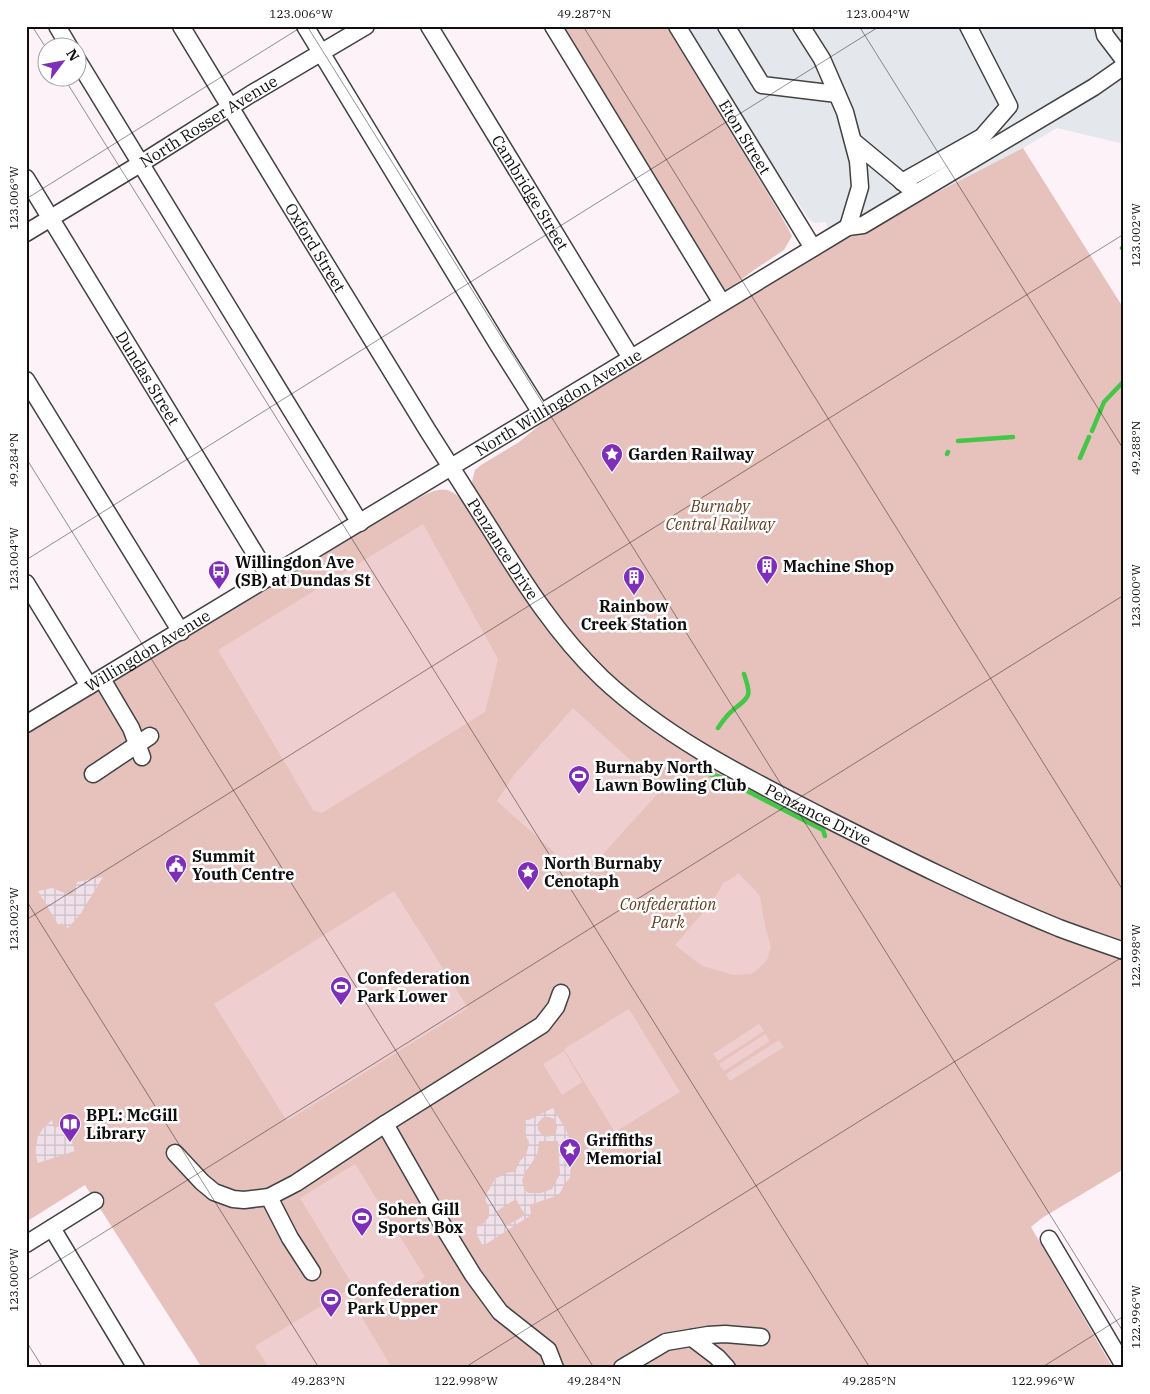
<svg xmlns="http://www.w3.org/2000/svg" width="1150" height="1394" viewBox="0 0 1150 1394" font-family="'IBM Plex Serif',serif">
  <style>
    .industrial { fill: #e4e8ed }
    .park { fill: #e7c2bd }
    .pitch { fill: #efcecf }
    .plaza { fill: url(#plaza-grid); fill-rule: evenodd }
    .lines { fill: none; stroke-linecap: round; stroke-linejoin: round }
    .stream { stroke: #44c648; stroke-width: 4.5 }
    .minor-casing { stroke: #424242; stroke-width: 19 }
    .minor { stroke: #fff; stroke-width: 16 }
    .ticks { fill: none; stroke: #0f0f0f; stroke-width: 1; stroke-opacity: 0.45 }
    .labels { text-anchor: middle; stroke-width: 5; stroke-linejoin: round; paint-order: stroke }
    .street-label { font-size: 16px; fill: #0f0f0f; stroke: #fff }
    .poi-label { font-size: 16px; font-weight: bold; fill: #0f0f0f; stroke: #fff; text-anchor: start }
    .park-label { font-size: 16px; font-style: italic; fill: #643e22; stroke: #fff }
    .neatline { fill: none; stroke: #0f0f0f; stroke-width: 2 }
    .ticks-label { font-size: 12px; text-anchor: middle; fill: #0f0f0f }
  </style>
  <defs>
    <pattern id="plaza-grid" width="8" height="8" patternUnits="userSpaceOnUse" patternTransform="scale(1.25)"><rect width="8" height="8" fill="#efe0ea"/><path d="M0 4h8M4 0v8" fill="none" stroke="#ccbfc8"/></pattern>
  </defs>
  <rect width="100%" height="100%" fill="#fef2f9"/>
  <!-- industrial -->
  <path class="industrial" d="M 687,26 L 1124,26 L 1124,144 L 1057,128 L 1023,148 L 837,244 L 825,222 L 815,223 L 812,222 L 808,218 L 771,162 Z"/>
  <!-- park -->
  <path class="park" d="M 553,26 L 666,26 L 779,212 L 792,236 L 784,250 L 754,270 L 718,297 Z
    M 1023,148 L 1124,309 L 1124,1169 L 1042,1218 L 1031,1227 L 1113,1368 L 202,1368 L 85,1185 L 26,1222 L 26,733 L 405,505 C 431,493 445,477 466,505 L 474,489 L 472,481 L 475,470 L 481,465 L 519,442 L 542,423 L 837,244 Z"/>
  <!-- pitch -->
  <path class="pitch" d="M 423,524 L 498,659 L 485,712 L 322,813 L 313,810 L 218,650 Z
    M 573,708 L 662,789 L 582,877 L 497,801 L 514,775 Z
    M 738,873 L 757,892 L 760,897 L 765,926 L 771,947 L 767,960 L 756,971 L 751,974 L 734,975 L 702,966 L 675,945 L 713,901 L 723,883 L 734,877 Z
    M 394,891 L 468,1008 L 287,1121 L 214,1004 Z
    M 629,1009 L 680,1092 L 615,1132 L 564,1049 Z
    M 759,1024 L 764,1031 L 718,1061 L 713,1054 Z
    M 765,1034 L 770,1041 L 724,1071 L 719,1064 Z
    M 779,1040 L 784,1047 L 730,1081 L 726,1074 Z
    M 564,1051 L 582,1082 L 562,1095 L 543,1064 Z
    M 355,1164 L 425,1277 L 369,1312 L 300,1198 Z
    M 346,1291 L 392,1368 L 269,1368 L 255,1346 Z"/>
  <!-- plaza -->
  <path class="plaza" d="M 103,877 L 81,913 L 68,928 L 61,923 L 59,926 L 38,891 L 52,888 L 72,896 L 77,882 Z
    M 553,1108 L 567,1132 L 571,1145 L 570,1178 L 565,1183 L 560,1193 L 556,1196 L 532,1204 L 530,1207 L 531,1215 L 483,1246 L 477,1235 L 477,1227 L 482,1225 L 489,1217 L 489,1207 L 484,1198 L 494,1181 L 494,1179 L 501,1176 L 506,1173 L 515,1172 L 520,1161 L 526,1155 L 528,1148 L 529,1142 L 526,1136 L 525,1120 L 529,1120 ZM 545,1117 L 549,1117 L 554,1119 L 557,1125 L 557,1128 L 555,1134 L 548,1137 L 542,1135 L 538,1130 L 538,1123 L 542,1118 ZM 539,1141 L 558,1141 L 560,1174 L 552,1189 L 541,1193 L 528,1193 L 524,1189 L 522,1180 L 526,1171 L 537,1155 ZM 516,1199 L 525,1215 L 505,1227 L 497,1211 Z
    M 52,1120 L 54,1128 L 66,1124 L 75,1151 L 38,1163 L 35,1152 L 38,1136 L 44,1127 Z"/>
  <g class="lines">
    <!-- stream -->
    <path class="stream" d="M 1122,248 L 1124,249
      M 1092,431 L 1104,402 L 1124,381
      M 958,441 L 1013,437
      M 947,454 L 948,452
      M 1080,458 L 1089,437
      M 718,728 C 722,722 727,715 733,710 C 750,696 752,697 744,674
      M 702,772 L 720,777 L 823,830 L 825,836"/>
    <!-- minor casing -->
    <g class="minor-casing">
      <g id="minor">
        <path d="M 57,26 L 70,48"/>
        <path id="s1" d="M 181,26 C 263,161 345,297 428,431 C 449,464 470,497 491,530 C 524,583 557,635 602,678 C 666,738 745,777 823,817 C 900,856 978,895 1059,928 C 1080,936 1102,943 1124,951"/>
        <path d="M 305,26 L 497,343 L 541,413"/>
        <path id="s2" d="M 429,26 L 631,358"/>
        <path d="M 553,26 L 722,303"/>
        <path id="s3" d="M 677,26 L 813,248"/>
        <path d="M 726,26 L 762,85 L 837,94"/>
        <path d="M 801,26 L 822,59 L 845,112 L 858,161 L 860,187 L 848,227"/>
        <path d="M 1103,26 L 1105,35 L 1124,60"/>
        <path d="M 78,61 L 360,523"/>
        <path d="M 853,141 L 911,189"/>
        <path id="s4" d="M 26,178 L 270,578"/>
        <path d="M 902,182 L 982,137 L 1009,106 L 968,26"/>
        <path id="s5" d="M 26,233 L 140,164 L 251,94 L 366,26"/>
        <path d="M 26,380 L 181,632"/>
        <path d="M 26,583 L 89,686"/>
        <path d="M 102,679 L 131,728 L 142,757"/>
        <path id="s6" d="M 26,724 L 848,227 L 863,225 L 1094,87 L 1124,66"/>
        <path d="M 93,774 L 150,736"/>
        <path d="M 385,1124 L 446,1231 L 473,1275 L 500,1312 L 548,1350 L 555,1368"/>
        <path d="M 175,1153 L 202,1182 L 214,1192 L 233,1199 L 244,1200 L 269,1197 L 296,1183 L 385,1124 L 542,1025 L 556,1007 L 561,993"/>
        <path d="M 269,1197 L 290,1238 L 312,1272"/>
        <path d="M 52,1228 L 136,1368"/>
        <path d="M 1049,1239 L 1124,1366"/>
        <path d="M 26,1244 L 95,1201"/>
        <path d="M 692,1338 L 717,1357 L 727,1368"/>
        <path d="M 622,1368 L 666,1342 L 708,1335 L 725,1334 L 761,1337"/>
      </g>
    </g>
    <!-- minor -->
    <use href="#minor" class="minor"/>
  </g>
  <!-- ticks -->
  <path class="ticks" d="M 32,26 L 48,51M 307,26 L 1124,1333M 583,26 L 1124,892M 859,26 L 1124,450M 64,78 L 870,1368M 26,199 L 303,26M 26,458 L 594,1368M 26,560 L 880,26M 26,900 L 319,1368M 26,920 L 1124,234M 26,1281 L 1124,595M 26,1341 L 43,1368M 464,1368 L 1124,956M 1041,1368 L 1124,1316"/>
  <!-- icons -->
  <defs>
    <g id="sight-pin" transform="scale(1.125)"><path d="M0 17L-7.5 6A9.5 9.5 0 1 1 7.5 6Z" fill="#7e2eb8" stroke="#fff"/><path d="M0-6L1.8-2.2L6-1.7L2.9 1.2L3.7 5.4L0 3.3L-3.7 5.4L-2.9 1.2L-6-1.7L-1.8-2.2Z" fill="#fff"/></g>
    <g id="building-pin" transform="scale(1.125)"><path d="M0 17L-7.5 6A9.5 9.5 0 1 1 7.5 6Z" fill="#7e2eb8" stroke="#fff"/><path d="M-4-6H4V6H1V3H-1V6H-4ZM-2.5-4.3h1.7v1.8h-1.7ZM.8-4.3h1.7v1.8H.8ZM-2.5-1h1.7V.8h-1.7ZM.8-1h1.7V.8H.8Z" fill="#fff"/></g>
    <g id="bus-pin" transform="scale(1.125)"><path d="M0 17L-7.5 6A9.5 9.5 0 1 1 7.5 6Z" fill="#7e2eb8" stroke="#fff"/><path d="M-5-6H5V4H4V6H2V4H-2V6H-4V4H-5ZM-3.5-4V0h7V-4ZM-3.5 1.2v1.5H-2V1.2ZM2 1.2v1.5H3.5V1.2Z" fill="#fff"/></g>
    <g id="stadium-pin" transform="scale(1.125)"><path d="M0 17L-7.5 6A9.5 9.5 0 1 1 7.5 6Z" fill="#7e2eb8" stroke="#fff"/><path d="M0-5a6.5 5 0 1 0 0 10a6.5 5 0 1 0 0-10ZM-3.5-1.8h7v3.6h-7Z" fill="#fff"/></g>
    <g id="civic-pin" transform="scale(1.125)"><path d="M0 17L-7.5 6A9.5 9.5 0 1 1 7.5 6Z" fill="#7e2eb8" stroke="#fff"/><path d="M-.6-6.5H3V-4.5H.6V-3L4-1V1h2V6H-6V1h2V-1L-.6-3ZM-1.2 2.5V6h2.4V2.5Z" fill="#fff"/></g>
    <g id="library-pin" transform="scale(1.125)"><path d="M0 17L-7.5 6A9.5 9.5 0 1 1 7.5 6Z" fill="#7e2eb8" stroke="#fff"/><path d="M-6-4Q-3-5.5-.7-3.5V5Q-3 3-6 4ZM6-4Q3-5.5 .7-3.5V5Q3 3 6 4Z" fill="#fff"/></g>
  </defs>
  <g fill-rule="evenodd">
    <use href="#sight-pin" x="612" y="454"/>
    <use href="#building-pin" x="767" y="566"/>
    <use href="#bus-pin" x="219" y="571"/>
    <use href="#building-pin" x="634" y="577"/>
    <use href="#stadium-pin" x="579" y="776"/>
    <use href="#civic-pin" x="176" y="865"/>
    <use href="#sight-pin" x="528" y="872"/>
    <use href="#stadium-pin" x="341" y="987"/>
    <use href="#library-pin" x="70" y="1124"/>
    <use href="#sight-pin" x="570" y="1149"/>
    <use href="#stadium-pin" x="362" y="1218"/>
    <use href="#stadium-pin" x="331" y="1299"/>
  </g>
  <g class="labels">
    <!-- street labels -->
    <g class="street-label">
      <text dy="6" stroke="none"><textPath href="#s5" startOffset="214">North Rosser Avenue</textPath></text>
      <text dy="6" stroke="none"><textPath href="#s3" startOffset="130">Eton Street</textPath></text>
      <text dy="6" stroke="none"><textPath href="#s2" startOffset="195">Cambridge Street</textPath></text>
      <text dy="6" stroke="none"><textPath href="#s1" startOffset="259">Oxford Street</textPath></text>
      <text dy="6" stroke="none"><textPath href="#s4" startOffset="234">Dundas Street</textPath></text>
      <text dy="6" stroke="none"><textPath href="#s6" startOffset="622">North Willingdon Avenue</textPath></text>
      <text dy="6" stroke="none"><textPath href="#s1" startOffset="614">Penzance Drive</textPath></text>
      <text dy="6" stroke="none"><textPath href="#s6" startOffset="142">Willingdon Avenue</textPath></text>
      <text dy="6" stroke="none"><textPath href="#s1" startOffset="1034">Penzance Drive</textPath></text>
    </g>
    <!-- poi labels -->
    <g class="poi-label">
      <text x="628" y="460">Garden Railway</text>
      <text x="235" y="568">Willingdon Ave<tspan x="235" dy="18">(SB) at Dundas St</tspan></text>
      <text x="783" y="572">Machine Shop</text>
      <text x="634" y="612" text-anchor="middle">Rainbow<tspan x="634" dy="18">Creek Station</tspan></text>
      <text x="595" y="773">Burnaby North<tspan x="595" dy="18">Lawn Bowling Club</tspan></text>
      <text x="192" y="862">Summit<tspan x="192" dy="18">Youth Centre</tspan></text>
      <text x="544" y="869">North Burnaby<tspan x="544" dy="18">Cenotaph</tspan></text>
      <text x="357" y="984">Confederation<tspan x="357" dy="18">Park Lower</tspan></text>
      <text x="86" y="1121">BPL: McGill<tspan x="86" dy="18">Library</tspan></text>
      <text x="586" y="1146">Griffiths<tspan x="586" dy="18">Memorial</tspan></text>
      <text x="378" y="1215">Sohen Gill<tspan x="378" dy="18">Sports Box</tspan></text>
      <text x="347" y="1296">Confederation<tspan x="347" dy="18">Park Upper</tspan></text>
    </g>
    <!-- park labels -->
    <g class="park-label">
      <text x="720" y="512">Burnaby<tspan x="720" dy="18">Central Railway</tspan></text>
      <text x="668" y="910">Confederation<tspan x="668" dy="18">Park</tspan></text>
    </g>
  </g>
  <!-- border -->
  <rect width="1150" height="1394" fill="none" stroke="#ffffff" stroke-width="55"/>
  <!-- north arrow -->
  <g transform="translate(62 62) rotate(58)"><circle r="24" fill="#ffffff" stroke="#9f9f9f"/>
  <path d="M0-4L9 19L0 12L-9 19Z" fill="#7e2eb8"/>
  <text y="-8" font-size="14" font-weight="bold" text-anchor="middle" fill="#0f0f0f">N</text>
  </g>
  <rect x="28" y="28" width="1094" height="1338" class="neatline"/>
  <g class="ticks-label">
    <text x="301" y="18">123.006°W</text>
    <text x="584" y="18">49.287°N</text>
    <text x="878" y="18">123.004°W</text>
    <text transform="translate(14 198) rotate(-90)" y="4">123.006°W</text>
    <text transform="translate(1136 235) rotate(-90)" y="4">123.002°W</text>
    <text transform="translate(1136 448) rotate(-90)" y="4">49.288°N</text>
    <text transform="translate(14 460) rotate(-90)" y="4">49.284°N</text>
    <text transform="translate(14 559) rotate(-90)" y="4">123.004°W</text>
    <text transform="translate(1136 596) rotate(-90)" y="4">123.000°W</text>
    <text transform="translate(14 919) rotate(-90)" y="4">123.002°W</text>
    <text transform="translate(1136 956) rotate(-90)" y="4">122.998°W</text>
    <text transform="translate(14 1280) rotate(-90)" y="4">123.000°W</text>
    <text transform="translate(1136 1317) rotate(-90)" y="4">122.996°W</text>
    <text x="318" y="1385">49.283°N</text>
    <text x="466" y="1385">122.998°W</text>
    <text x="594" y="1385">49.284°N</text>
    <text x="869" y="1385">49.285°N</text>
    <text x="1043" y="1385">122.996°W</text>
  </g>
</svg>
